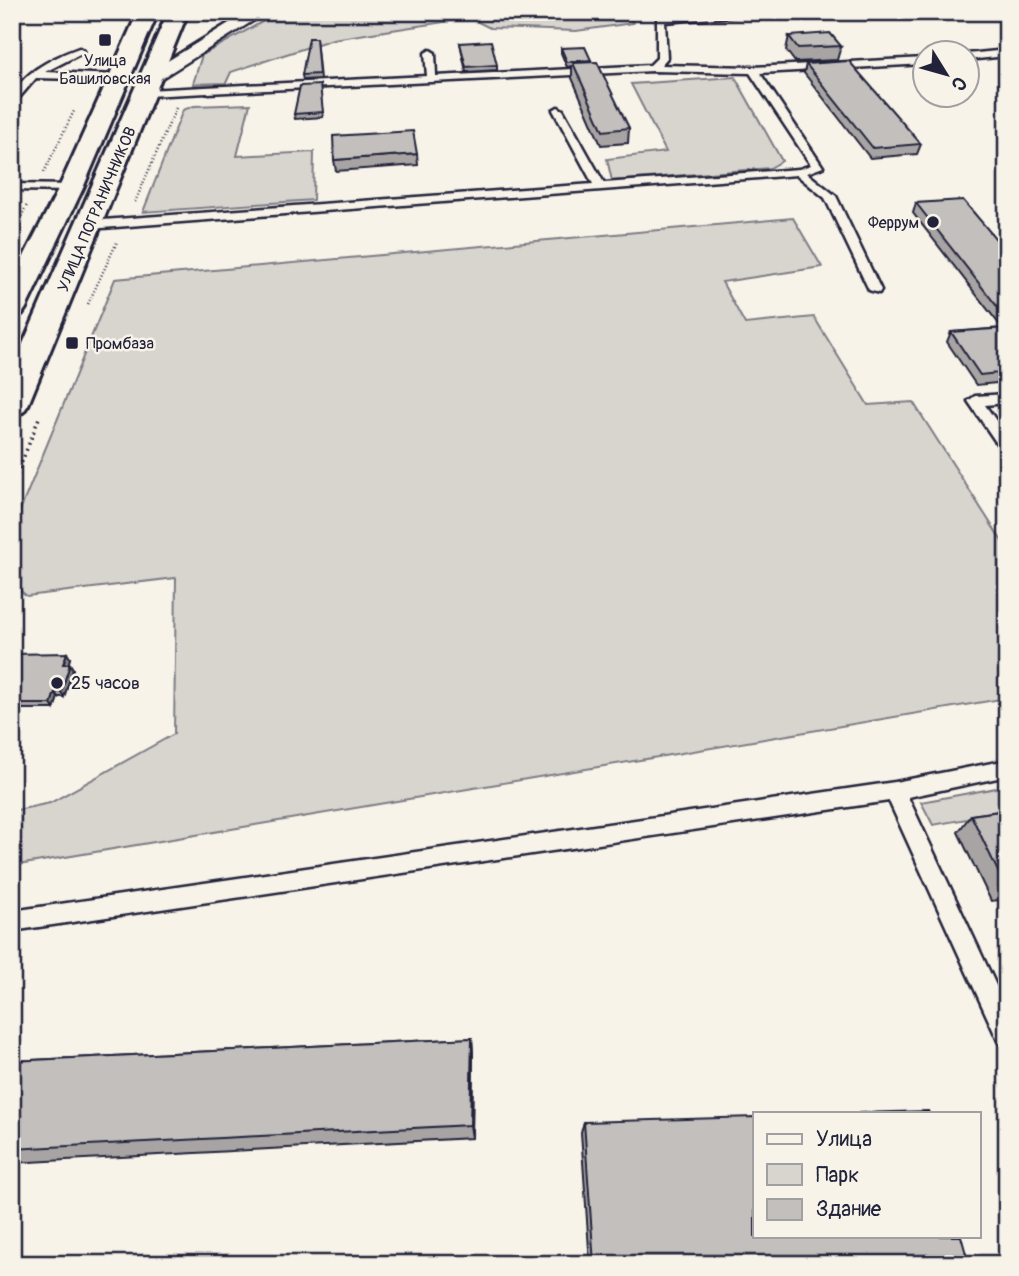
<svg xmlns="http://www.w3.org/2000/svg" width="1019" height="1276" viewBox="0 0 1019 1276" font-family="Pangolin,sans-serif">
  <style>
    .green { fill: #d8d5cf; stroke: #7d7c85; stroke-width: 2 }
    .lines { fill: none; stroke-linecap: round; stroke-linejoin: round }
    .service-casing { stroke: #22223b; stroke-width: 5 }
    .minor-casing { stroke: #22223b; stroke-width: 5 }
    .primary-casing { stroke: #22223b; stroke-width: 6 }
    .path-far1 { stroke: #22223b; stroke-width: 2.5; stroke-dasharray: 1 2.5; stroke-linecap: butt }
    .path { stroke: #22223b; stroke-width: 3.5; stroke-dasharray: 2 4.5; stroke-linecap: butt }
    .service { fill: #f7f3e8; fill-rule: evenodd }
    .minor { fill: #f7f3e8; fill-rule: evenodd }
    .primary { fill: #f7f3e8; fill-rule: evenodd }
    .wall { fill: #a7a4a3; stroke: #22223b; stroke-width: 2 }
    .shaded-wall { fill: #888684; stroke: #22223b; stroke-width: 2 }
    .building { fill: #c2bfbd; stroke: #22223b; stroke-width: 2 }
    .poi-dot { fill: #22223b; stroke: #f7f3e8; stroke-width: 2.5 }
    .labels { text-anchor: middle; stroke-width: 5; stroke-linejoin: round; paint-order: stroke }
    .far-poi-label { font-size: 16px; fill: #22223b; stroke: #f7f3e8 }
    .far-street-label { font-size: 16px; fill: #22223b; stroke: #f7f3e8 }
    .poi-label { font-size: 18px; fill: #22223b; stroke: #f7f3e8; text-anchor: start }
  </style>
  <rect width="100%" height="100%" fill="#f7f3e8"/>
  <filter id="ink" filterUnits="userSpaceOnUse"><feTurbulence type="fractalNoise" baseFrequency=".0143" numOctaves="2"/><feDisplacementMap in="SourceGraphic" scale="14" xChannelSelector="R" yChannelSelector="G"/><feConvolveMatrix kernelMatrix="1 2 1 2 8 2 1 2 1" color-interpolation-filters="sRGB"/></filter>
  <g filter="url(#ink)">
    <!-- green -->
    <path class="green" d="M 280,12 L 627,12 L 633,23 L 576,31 L 490,28 L 470,18 L 333,39 L 231,72 L 226,83 L 193,84 L 202,55 Z
      M 735,77 L 782,161 L 770,168 L 612,181 L 607,159 L 666,152 L 631,84 Z
      M 250,104 L 237,156 L 314,152 L 313,200 L 143,212 L 183,110 L 194,106 Z
      M 793,218 L 822,267 L 722,282 L 745,324 L 814,317 L 868,405 L 913,402 L 1007,549 L 1007,698 L 12,866 L 12,811 L 50,803 L 174,734 L 176,578 L 27,596 L 12,584 L 12,530 L 115,279 Z
      M 1007,786 L 1007,812 L 933,825 L 921,802 Z"/>
    <g class="lines">
      <!-- service casing -->
      <g class="service-casing">
        <path id="service" d="M 738,12 L 786,12 L 665,22 L 667,58 L 661,65 L 753,67 L 925,58 L 925,64 L 760,73 L 823,167 L 807,173 L 836,196 L 881,290 L 879,293 L 869,290 L 825,198 L 797,175 L 89,229 L 83,225 L 89,221 L 593,184 L 553,110 L 558,107 L 563,110 L 604,183 L 799,169 L 811,165 L 750,73 L 653,71 L 146,96 L 141,93 L 146,90 L 427,76 L 425,53 L 430,50 L 435,53 L 436,76 L 650,65 L 657,58 L 657,18 Z
          M 79,48 L 84,51 L 82,53 L 45,72 L 117,75 L 120,76 L 120,80 L 36,78 L 12,106 C 12,76 54,57 79,48 Z
          M 1007,50 L 1007,56 L 967,60 L 967,54 Z
          M 12,184 L 71,185 L 77,188 L 71,191 L 12,190 Z
          M 1007,394 L 1007,403 L 985,405 L 1007,436 L 1007,452 L 1002,451 L 968,401 L 975,396 Z
          M 1007,760 L 1007,776 L 908,797 L 1007,1009 L 1007,1046 L 999,1043 L 889,801 L 12,931 L 12,911 L 895,782 Z"/>
      </g>
      <!-- minor casing -->
      <g class="minor-casing">
        <path id="minor" d="M 247,12 L 267,12 L 160,79 L 148,79 L 145,75 Z"/>
      </g>
      <!-- primary casing -->
      <g class="primary-casing">
        <path id="primary" d="M 138,12 L 158,12 L 83,188 L 26,308 L 22,314 L 12,316 L 12,280 L 59,188 Z
          M 168,12 L 188,12 L 28,405 L 23,412 L 12,415 L 12,369 Z"/>
      </g>
      <!-- path-far1 -->
      <path class="path-far1" d="M 44,172 L 74,111
        M 135,202 L 176,108
        M 12,235 L 27,205
        M 88,304 L 117,242"/>
      <!-- path -->
      <path class="path" d="M 12,487 L 39,418"/>
      <!-- service -->
      <use href="#service" class="service"/>
      <!-- minor -->
      <use href="#minor" class="minor"/>
      <!-- primary -->
      <use href="#primary" class="primary"/>
    </g>
    <!-- wall -->
    <path class="wall" d="M 789,36 L 841,46 L 837,60 L 795,62 L 786,50 Z
      M 316,38 L 320,79 L 303,80 L 302,75 Z
      M 460,43 L 497,65 L 497,70 L 466,72 Z
      M 561,48 L 591,60 L 591,63 L 629,128 L 628,143 L 601,145 L 572,78 L 572,66 L 567,67 L 561,53 Z
      M 806,64 L 921,144 L 917,154 L 870,158 L 804,73 Z
      M 320,85 L 323,117 L 295,119 L 294,114 Z
      M 417,154 L 418,165 L 336,171 L 334,160 Z
      M 916,203 L 1007,252 L 1007,382 L 976,385 L 947,342 L 951,332 L 1002,328 L 913,213 Z
      M 12,654 L 70,658 L 68,664 L 70,664 L 73,669 L 64,697 L 58,697 L 54,709 L 12,709 Z
      M 1007,810 L 1007,899 L 991,901 L 958,832 L 971,815 Z
      M 472,1038 L 473,1054 L 472,1138 L 12,1163 L 12,1061 Z
      M 584,1122 L 968,1261 L 959,1264 L 590,1264 L 581,1132 Z"/>
    <!-- shaded-wall -->
    <path class="shaded-wall" d="M 67,653 L 70,658 L 67,669 L 63,664 Z
      M 70,664 L 73,669 L 64,697 L 61,692 Z
      M 55,692 L 58,697 L 54,709 L 51,704 Z
      M 472,1038 L 473,1054 L 472,1138 L 470,1125 Z"/>
    <!-- building -->
    <path class="building" d="M 830,33 L 841,46 L 798,48 L 789,36 Z
      M 309,38 L 316,38 L 319,74 L 302,75 Z
      M 491,41 L 497,65 L 466,67 L 460,43 Z
      M 585,47 L 591,60 L 567,62 L 561,48 Z
      M 849,61 L 921,144 L 873,148 L 806,64 Z
      M 597,62 L 629,128 L 603,131 L 573,63 Z
      M 320,85 L 323,112 L 294,114 L 300,86 Z
      M 413,131 L 417,154 L 334,160 L 333,136 Z
      M 963,200 L 1007,252 L 1007,319 L 916,203 Z
      M 1007,328 L 1007,372 L 980,375 L 951,332 Z
      M 67,653 L 63,664 L 70,664 L 61,692 L 55,692 L 51,704 L 12,704 L 12,654 Z
      M 1007,810 L 1007,886 L 1005,886 L 971,815 Z
      M 472,1038 L 470,1125 L 12,1149 L 12,1061 Z
      M 928,1111 L 929,1113 L 858,1113 Z
      M 755,1117 L 755,1236 L 961,1236 L 968,1261 L 889,1264 L 594,1264 L 584,1122 Z"/>
  </g>
  <!-- markers -->
  <g class="poi-dot">
    <rect x="98" y="33" width="14" height="14" rx="3.5"/>
    <circle cx="933" cy="222" r="7"/>
    <rect x="65" y="336" width="14" height="14" rx="3.5"/>
    <circle cx="57" cy="683" r="7"/>
  </g>
  <g class="labels">
    <!-- far-poi labels -->
    <g class="far-poi-label">
      <text x="105" y="66">Улица<tspan x="105" dy="18">Башиловская</tspan></text>
      <text x="919" y="228" text-anchor="end">Феррум</text>
      <text x="86" y="349" text-anchor="start">Промбаза</text>
    </g>
    <!-- far-street labels -->
    <g class="far-street-label">
      <text transform="translate(96 209) rotate(-67)" y="6">УЛИЦА ПОГРАНИЧНИКОВ</text>
    </g>
    <!-- poi labels -->
    <g class="poi-label">
      <text x="71" y="689">25 часов</text>
    </g>
  </g>
  <!-- margin -->
  <rect width="1019" height="1276" fill="none" stroke="#f7f3e8" stroke-width="42"/>
  <rect x="21" y="21" width="977" height="1234" fill="none" stroke="#22223b" stroke-width="2.5" filter="url(#ink)"/>
  <!-- legend -->
  <rect x="753" y="1112" width="228" height="126" fill="#f7f3e8" stroke="#a29fa3" stroke-width="2"/>
  <rect x="767" y="1134" width="35" height="10" fill="#f7f3e8" stroke="#a29fa3" stroke-width="2"/>
  <text x="816" y="1146" font-size="21" fill="#22223b">Улица</text>
  <rect x="767" y="1164" width="35" height="21" fill="#d8d5cf" stroke="#a29fa3" stroke-width="2"/>
  <text x="816" y="1182" font-size="21" fill="#22223b">Парк</text>
  <rect x="767" y="1199" width="35" height="21" fill="#c2bfbd" stroke="#a29fa3" stroke-width="2"/>
  <text x="816" y="1216" font-size="21" fill="#22223b">Здание</text>
  <!-- north arrow -->
  <g transform="translate(946 74) rotate(127)"><circle r="33" fill="#f7f3e8" stroke="#a29fa3" stroke-width="2"/>
  <path d="M0-5L12 26L0 18L-12 26Z" fill="#22223b"/>
  <text y="-10" font-size="19" font-weight="bold" text-anchor="middle" fill="#22223b">С</text>
  </g>
</svg>
